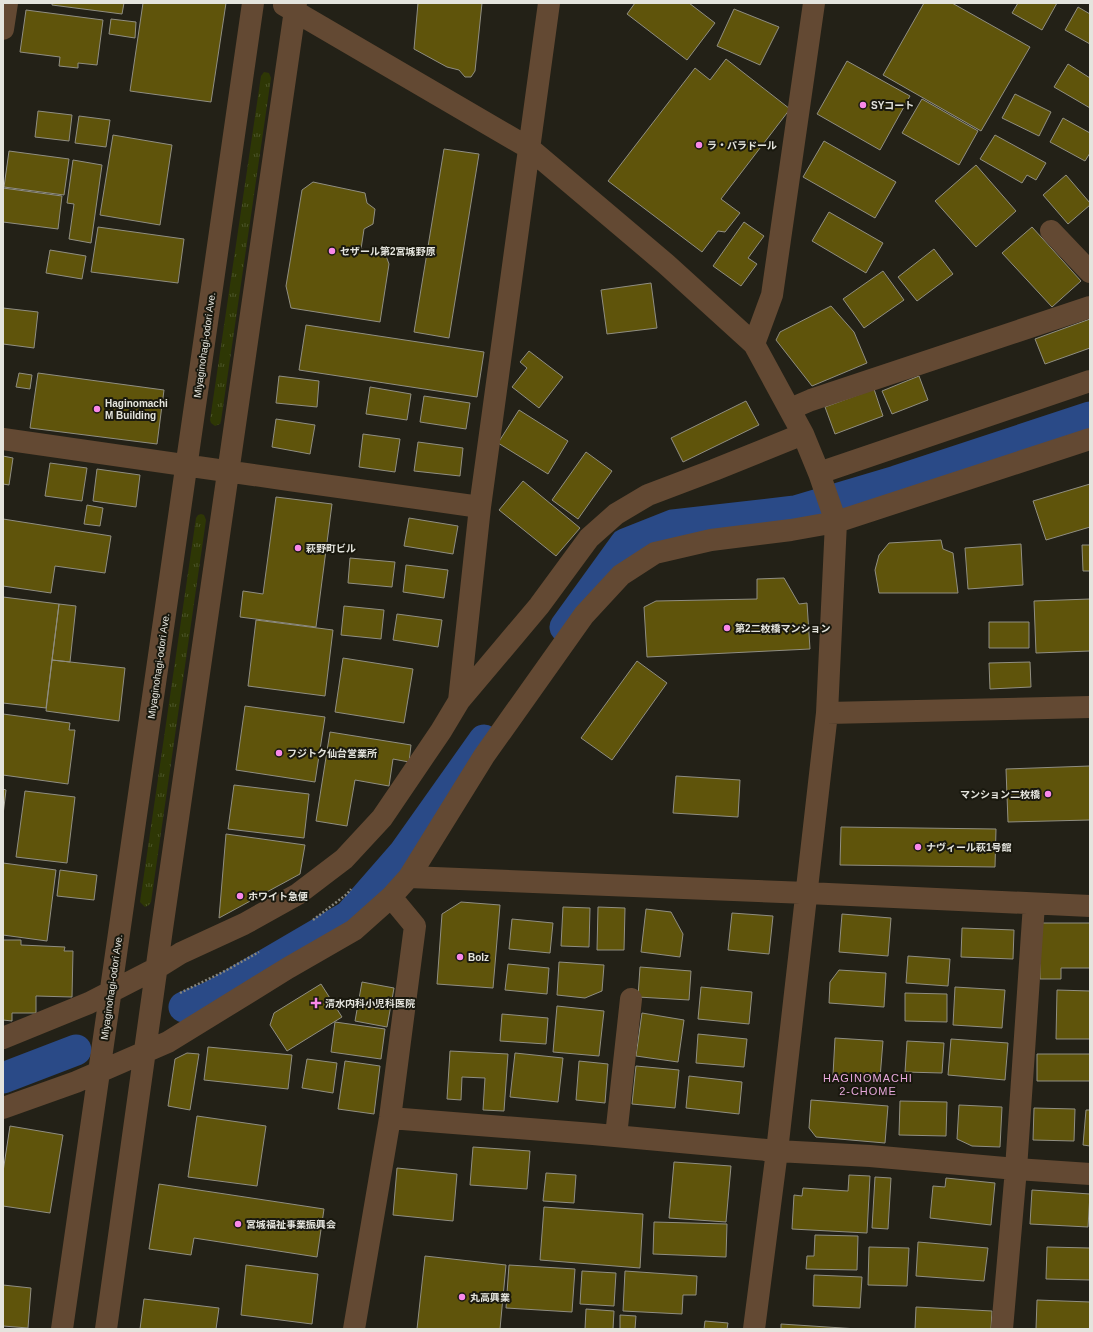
<svg xmlns="http://www.w3.org/2000/svg" width="1093" height="1332" viewBox="0 0 1093 1332" font-family="Helvetica,'Noto Sans JP',sans-serif">
  <style>
    .grass { fill: url(#grass-tufts) }
    .lines { fill: none; stroke-linecap: round; stroke-linejoin: round }
    .canal { stroke: #2a4a87; stroke-width: 31 }
    .building { fill: #5f540b; stroke: #908e82 }
    .path { stroke: #88877e; stroke-width: 2.5; stroke-dasharray: 2 2; stroke-linecap: butt }
    .minor { stroke: #634933; stroke-width: 22 }
    .poi-dot { fill: #f988e9; stroke: #19180e; stroke-width: 1.5 }
    .labels { text-anchor: middle; stroke-width: 4; stroke-linejoin: round; paint-order: stroke }
    .poi-label { font-size: 10px; font-weight: bold; fill: #e4e4dd; stroke: #19180e; text-anchor: start }
    .street-label { font-size: 10px; fill: #e4e4dd; stroke: #19180e }
    .neighbourhood-label { font-size: 11px; letter-spacing: 1px; fill: #e7a8dc; stroke: #19180e }
  </style>
  <defs>
    <pattern id="grass-tufts" width="24" height="20" patternUnits="userSpaceOnUse"><rect width="24" height="20" fill="#2e3705"/><path d="M3 7l-1-3M5 7V3M7 7l1-3M15 17l-1-3M17 17v-4M19 17l1-3" fill="none" stroke="#4c5429"/></pattern>
  </defs>
  <rect width="100%" height="100%" fill="#232117"/>
  <!-- grass -->
  <path class="grass" d="M 264,72 L 269,73 L 271,78 L 221,421 L 220,424 L 215,426 L 211,423 L 210,420 L 261,76 Z
    M 201,514 L 204,515 L 206,520 L 151,902 L 149,905 L 145,907 L 140,902 L 196,518 L 198,515 Z"/>
  <g class="lines">
    <!-- canal -->
    <path class="canal" d="M 565,627 L 625,544 L 673,525 L 795,511 L 896,481 L 1090,417
      M 184,1007 L 212,996 L 349,916 L 404,853 L 484,740
      M 3,1078 L 76,1050"/>
  </g>
  <!-- building -->
  <path class="building" d="M 52,3 L 124,3 L 122,14 L 52,5 Z
    M 143,3 L 226,3 L 211,102 L 130,91 Z
    M 418,3 L 482,3 L 475,71 L 471,77 L 465,77 L 459,70 L 447,67 L 414,49 Z
    M 635,3 L 689,3 L 715,23 L 687,60 L 627,14 Z
    M 924,3 L 952,3 L 1030,47 L 981,131 L 883,75 Z
    M 1018,3 L 1057,3 L 1042,30 L 1012,13 Z
    M 1078,7 L 1090,14 L 1090,44 L 1065,30 Z
    M 734,9 L 779,27 L 760,65 L 717,46 Z
    M 26,10 L 103,20 L 97,65 L 78,63 L 78,68 L 59,66 L 60,57 L 20,52 Z
    M 111,19 L 136,22 L 135,38 L 109,34 Z
    M 726,59 L 790,109 L 721,199 L 740,213 L 725,232 L 718,231 L 702,252 L 608,181 L 695,68 L 710,80 Z
    M 847,61 L 910,96 L 880,150 L 817,114 Z
    M 1068,64 L 1090,78 L 1090,108 L 1054,87 Z
    M 1015,94 L 1051,112 L 1039,136 L 1002,118 Z
    M 922,99 L 978,131 L 959,165 L 902,133 Z
    M 38,111 L 72,115 L 69,141 L 35,137 Z
    M 79,116 L 110,120 L 106,147 L 75,143 Z
    M 1063,118 L 1090,133 L 1090,153 L 1085,161 L 1050,142 Z
    M 113,135 L 172,145 L 160,225 L 100,215 Z
    M 995,135 L 1046,163 L 1036,180 L 1027,175 L 1022,183 L 980,159 Z
    M 824,141 L 896,182 L 875,218 L 803,177 Z
    M 444,149 L 479,154 L 449,338 L 414,332 Z
    M 9,151 L 69,159 L 64,195 L 4,187 Z
    M 73,160 L 102,165 L 91,243 L 69,239 L 74,204 L 67,203 Z
    M 976,165 L 1016,211 L 976,247 L 935,201 Z
    M 1066,175 L 1090,203 L 1090,205 L 1068,224 L 1043,195 Z
    M 313,182 L 365,193 L 367,203 L 375,209 L 373,224 L 364,229 L 361,249 L 385,253 L 389,264 L 380,322 L 291,308 L 286,286 L 302,190 Z
    M 3,188 L 62,196 L 58,229 L 3,222 Z
    M 829,212 L 883,243 L 866,273 L 812,241 Z
    M 744,222 L 764,236 L 748,258 L 757,264 L 741,286 L 713,266 Z
    M 98,227 L 184,239 L 178,283 L 91,272 Z
    M 1032,227 L 1081,281 L 1052,307 L 1002,253 Z
    M 934,249 L 953,274 L 917,301 L 898,277 Z
    M 50,250 L 86,256 L 82,279 L 46,273 Z
    M 883,271 L 904,300 L 864,328 L 843,299 Z
    M 651,283 L 657,328 L 607,334 L 601,290 Z
    M 831,306 L 854,332 L 867,363 L 812,386 L 776,340 L 780,332 Z
    M 3,308 L 38,312 L 34,348 L 3,344 L 3,347 Z
    M 1090,319 L 1090,348 L 1045,364 L 1035,339 Z
    M 306,325 L 484,352 L 477,397 L 299,370 Z
    M 529,351 L 563,377 L 539,408 L 512,387 L 527,368 L 520,362 Z
    M 19,373 L 32,375 L 30,389 L 16,387 Z
    M 38,373 L 164,390 L 157,444 L 30,428 Z
    M 279,376 L 319,381 L 317,407 L 276,403 Z
    M 919,376 L 928,400 L 892,414 L 882,391 Z
    M 370,387 L 411,394 L 407,420 L 366,414 Z
    M 874,389 L 883,416 L 835,434 L 825,407 Z
    M 424,396 L 470,403 L 466,429 L 420,422 Z
    M 746,401 L 759,425 L 683,462 L 671,438 Z
    M 519,410 L 568,441 L 548,474 L 498,443 Z
    M 276,419 L 315,425 L 310,454 L 272,447 Z
    M 363,434 L 400,439 L 395,472 L 359,467 Z
    M 418,442 L 463,448 L 460,476 L 414,471 Z
    M 586,452 L 612,471 L 578,519 L 552,500 Z
    M 3,456 L 13,458 L 9,485 L 3,484 Z
    M 50,463 L 87,468 L 82,501 L 45,496 Z
    M 97,469 L 140,475 L 136,507 L 93,501 Z
    M 523,481 L 580,528 L 556,556 L 499,510 Z
    M 1090,484 L 1090,527 L 1046,540 L 1033,501 Z
    M 276,497 L 332,504 L 316,627 L 240,617 L 243,591 L 263,594 Z
    M 87,505 L 103,508 L 100,526 L 84,524 Z
    M 409,518 L 458,526 L 453,554 L 404,546 Z
    M 3,519 L 111,536 L 105,573 L 55,566 L 51,593 L 3,586 Z
    M 941,540 L 943,549 L 953,553 L 958,593 L 879,593 L 875,570 L 879,555 L 889,543 Z
    M 1021,544 L 1023,585 L 968,589 L 965,548 Z
    M 1082,545 L 1090,545 L 1090,571 L 1083,571 Z
    M 350,558 L 395,562 L 392,587 L 348,583 Z
    M 406,565 L 448,570 L 444,598 L 403,592 Z
    M 784,578 L 799,604 L 807,603 L 810,649 L 647,657 L 644,607 L 656,601 L 757,599 L 757,579 Z
    M 3,597 L 59,604 L 46,708 L 3,703 Z
    M 1090,599 L 1090,651 L 1036,653 L 1034,601 Z
    M 59,604 L 76,606 L 70,662 L 52,660 Z
    M 344,606 L 384,610 L 381,639 L 341,635 Z
    M 397,614 L 442,620 L 438,647 L 393,640 Z
    M 256,620 L 333,630 L 325,696 L 248,686 Z
    M 989,622 L 1029,622 L 1029,648 L 989,648 Z
    M 343,658 L 413,669 L 404,723 L 335,712 Z
    M 52,660 L 125,668 L 119,721 L 46,711 Z
    M 637,661 L 667,683 L 612,760 L 581,738 Z
    M 1030,662 L 1031,687 L 990,689 L 989,663 Z
    M 245,706 L 325,717 L 315,782 L 236,770 Z
    M 3,714 L 70,723 L 69,730 L 75,730 L 68,784 L 3,775 Z
    M 330,732 L 411,745 L 409,762 L 393,759 L 389,786 L 355,780 L 347,826 L 316,821 Z
    M 1090,766 L 1090,820 L 1008,822 L 1006,769 Z
    M 676,776 L 740,780 L 738,817 L 673,813 Z
    M 234,785 L 309,794 L 304,838 L 228,829 Z
    M 3,789 L 6,790 L 3,815 Z
    M 25,791 L 75,797 L 67,863 L 16,857 Z
    M 841,827 L 996,829 L 995,867 L 840,865 Z
    M 226,834 L 305,845 L 300,874 L 219,918 Z
    M 3,863 L 56,870 L 47,941 L 3,935 Z
    M 60,870 L 97,875 L 94,900 L 57,896 Z
    M 461,902 L 500,905 L 493,988 L 437,984 L 442,914 Z
    M 563,907 L 590,908 L 589,947 L 561,946 Z
    M 598,907 L 625,908 L 624,950 L 597,950 Z
    M 646,909 L 671,912 L 683,934 L 680,957 L 641,952 Z
    M 732,913 L 773,916 L 769,954 L 728,950 Z
    M 842,914 L 891,918 L 888,956 L 839,952 Z
    M 512,919 L 553,923 L 550,953 L 509,949 Z
    M 1040,923 L 1090,923 L 1090,968 L 1061,968 L 1061,979 L 1040,979 Z
    M 962,928 L 1014,930 L 1013,959 L 961,957 Z
    M 3,940 L 21,940 L 21,945 L 65,947 L 64,951 L 73,951 L 72,997 L 36,996 L 36,1013 L 12,1013 L 12,1021 L 3,1020 Z
    M 908,956 L 950,959 L 948,986 L 906,983 Z
    M 559,962 L 604,965 L 602,991 L 585,998 L 557,995 Z
    M 508,964 L 549,968 L 547,994 L 505,990 Z
    M 640,967 L 691,971 L 689,1000 L 638,997 Z
    M 839,970 L 886,973 L 884,1007 L 829,1003 L 830,982 Z
    M 362,982 L 394,988 L 387,1027 L 355,1021 Z
    M 321,984 L 342,1017 L 287,1051 L 270,1025 L 274,1013 Z
    M 701,987 L 752,992 L 749,1024 L 698,1019 Z
    M 955,987 L 1005,990 L 1002,1028 L 953,1025 Z
    M 1057,990 L 1090,991 L 1090,1039 L 1056,1039 Z
    M 905,993 L 947,994 L 947,1022 L 905,1021 Z
    M 557,1006 L 604,1011 L 599,1056 L 553,1052 Z
    M 642,1013 L 684,1020 L 678,1062 L 636,1056 Z
    M 502,1014 L 548,1018 L 546,1044 L 500,1041 Z
    M 335,1022 L 385,1029 L 381,1059 L 331,1052 Z
    M 698,1034 L 747,1039 L 744,1067 L 696,1063 Z
    M 835,1038 L 883,1041 L 880,1078 L 833,1075 Z
    M 951,1039 L 1008,1043 L 1005,1080 L 948,1075 Z
    M 907,1041 L 944,1043 L 942,1073 L 905,1072 Z
    M 208,1047 L 292,1055 L 288,1089 L 204,1080 Z
    M 450,1051 L 508,1054 L 504,1111 L 483,1110 L 485,1078 L 462,1077 L 461,1100 L 447,1099 Z
    M 187,1053 L 199,1054 L 190,1110 L 168,1106 L 175,1059 Z
    M 515,1053 L 563,1058 L 558,1102 L 510,1097 Z
    M 1037,1054 L 1090,1054 L 1090,1081 L 1037,1081 Z
    M 307,1059 L 337,1063 L 333,1093 L 302,1088 Z
    M 345,1061 L 380,1066 L 374,1114 L 338,1109 Z
    M 579,1061 L 608,1064 L 605,1103 L 576,1100 Z
    M 636,1066 L 679,1070 L 675,1108 L 632,1104 Z
    M 689,1076 L 742,1082 L 739,1114 L 686,1108 Z
    M 811,1100 L 888,1106 L 885,1143 L 816,1137 L 809,1128 Z
    M 900,1101 L 947,1102 L 946,1136 L 899,1135 Z
    M 959,1105 L 1002,1107 L 1000,1147 L 972,1146 L 957,1139 Z
    M 1034,1108 L 1075,1109 L 1074,1141 L 1033,1140 Z
    M 1086,1110 L 1090,1110 L 1090,1146 L 1083,1145 Z
    M 197,1116 L 266,1126 L 257,1186 L 188,1177 Z
    M 10,1126 L 63,1135 L 50,1213 L 3,1206 L 3,1172 Z
    M 473,1147 L 530,1151 L 527,1189 L 470,1185 Z
    M 674,1162 L 731,1166 L 726,1222 L 669,1218 Z
    M 397,1168 L 457,1174 L 453,1221 L 393,1215 Z
    M 546,1173 L 576,1175 L 574,1203 L 543,1201 Z
    M 849,1175 L 870,1176 L 867,1233 L 792,1229 L 794,1195 L 802,1196 L 803,1188 L 848,1191 Z
    M 875,1177 L 891,1178 L 888,1229 L 872,1228 Z
    M 946,1178 L 995,1183 L 991,1225 L 930,1218 L 933,1186 L 945,1187 Z
    M 159,1184 L 324,1209 L 317,1257 L 194,1238 L 191,1255 L 149,1249 Z
    M 1032,1190 L 1090,1194 L 1088,1227 L 1030,1224 Z
    M 544,1207 L 643,1214 L 640,1268 L 540,1260 Z
    M 654,1222 L 727,1224 L 726,1257 L 653,1254 Z
    M 815,1235 L 858,1236 L 857,1270 L 806,1269 L 807,1256 L 814,1256 Z
    M 918,1242 L 988,1248 L 984,1281 L 916,1276 Z
    M 869,1247 L 909,1248 L 907,1286 L 868,1285 Z
    M 1047,1247 L 1090,1248 L 1090,1280 L 1046,1279 Z
    M 425,1256 L 506,1265 L 500,1329 L 417,1329 Z
    M 246,1265 L 318,1274 L 312,1324 L 241,1315 Z
    M 509,1265 L 575,1269 L 572,1312 L 506,1308 Z
    M 582,1271 L 616,1273 L 614,1306 L 580,1304 Z
    M 625,1271 L 697,1276 L 696,1295 L 683,1295 L 682,1314 L 623,1311 Z
    M 814,1275 L 862,1277 L 860,1308 L 813,1306 Z
    M 3,1285 L 31,1288 L 28,1328 L 3,1326 Z
    M 144,1299 L 219,1308 L 216,1329 L 140,1329 Z
    M 1037,1300 L 1090,1302 L 1090,1329 L 1036,1329 Z
    M 916,1307 L 992,1311 L 991,1329 L 915,1329 Z
    M 586,1309 L 614,1311 L 613,1329 L 585,1329 Z
    M 620,1315 L 636,1316 L 635,1329 L 620,1329 Z
    M 705,1321 L 728,1323 L 727,1329 L 704,1329 Z
    M 781,1324 L 858,1329 L 781,1329 Z"/>
  <g class="lines">
    <!-- path -->
    <path class="path" d="M 313,920 L 347,894 L 351,889
      M 180,993 L 223,972 L 259,952"/>
    <!-- minor -->
    <path class="minor" d="M 284,5 L 529,148 L 666,264 L 754,344 L 803,434 L 819,473
      M 3,29 L 7,3
      M 1051,231 L 1090,272
      M 754,344 L 772,295 L 814,3
      M 790,409 L 811,400 L 1090,307
      M 3,439 C 162,463 321,484 480,507
      M 459,701 L 480,507 L 549,3
      M 827,713 L 1090,707
      M 409,877 L 807,893 L 1090,906
      M 3,1038 L 89,1003 L 157,968 L 181,953 L 244,924 L 298,894 L 344,859 L 382,818 L 441,731 L 459,701 L 539,606 L 589,538 L 616,514 L 648,495 L 714,470 L 803,434
      M 3,1108 L 76,1082 L 168,1042 L 288,968 L 354,930 L 391,897 L 409,877 L 484,756 L 584,615 L 621,575 L 655,553 L 711,540 L 791,530 L 836,522 L 1090,439
      M 390,1118 L 593,1134 L 777,1151 L 870,1156 L 1016,1169 L 1090,1174
      M 616,1136 L 631,999
      M 62,1329 L 253,3
      M 106,1329 L 162,929 L 296,3
      M 354,1329 L 390,1118 L 415,926 L 391,897
      M 754,1329 L 777,1151 L 827,713 L 836,522 L 819,473 L 1090,381
      M 1002,1329 L 1016,1169 L 1034,904"/>
  </g>
  <!-- markers -->
  <g class="poi-dot">
    <circle cx="863" cy="105" r="4"/>
    <circle cx="699" cy="145" r="4"/>
    <circle cx="332" cy="251" r="4"/>
    <circle cx="97" cy="409" r="4"/>
    <circle cx="298" cy="548" r="4"/>
    <circle cx="727" cy="628" r="4"/>
    <circle cx="279" cy="753" r="4"/>
    <circle cx="1048" cy="794" r="4"/>
    <circle cx="918" cy="847" r="4"/>
    <circle cx="240" cy="896" r="4"/>
    <circle cx="460" cy="957" r="4"/>
    <path d="M314 997h4v4h4v4h-4v4h-4v-4h-4v-4h4z"/>
    <circle cx="238" cy="1224" r="4"/>
    <circle cx="462" cy="1297" r="4"/>
  </g>
  <g class="labels">
    <!-- poi labels -->
    <g class="poi-label">
      <text x="871" y="109">SYコート</text>
      <text x="707" y="149">ラ・パラドール</text>
      <text x="340" y="255">セザール第2宮城野原</text>
      <text x="105" y="407">Haginomachi<tspan x="105" dy="12">M Building</tspan></text>
      <text x="306" y="552">萩野町ビル</text>
      <text x="735" y="632">第2二枚橋マンション</text>
      <text x="287" y="757">フジトク仙台営業所</text>
      <text x="1040" y="798" text-anchor="end">マンション二枚橋</text>
      <text x="926" y="851">ナヴィール萩1号館</text>
      <text x="248" y="900">ホワイト急便</text>
      <text x="468" y="961">Bolz</text>
      <text x="325" y="1007">清水内科小児科医院</text>
      <text x="246" y="1228">宮城福祉事業振興会</text>
      <text x="470" y="1301">丸高興業</text>
    </g>
    <!-- street labels -->
    <g class="street-label">
      <text transform="translate(204 345) rotate(-82)" y="4">Miyaginohagi-odori Ave.</text>
      <text transform="translate(158 666) rotate(-82)" y="4">Miyaginohagi-odori Ave.</text>
      <text transform="translate(111 987) rotate(-82)" y="4">Miyaginohagi-odori Ave.</text>
    </g>
    <!-- neighbourhood labels -->
    <g class="neighbourhood-label">
      <text x="868" y="1082">HAGINOMACHI<tspan x="868" dy="13">2-CHOME</tspan></text>
    </g>
  </g>
  <!-- border -->
  <rect width="1093" height="1332" fill="none" stroke="#e4e4dd" stroke-width="8"/>
</svg>
